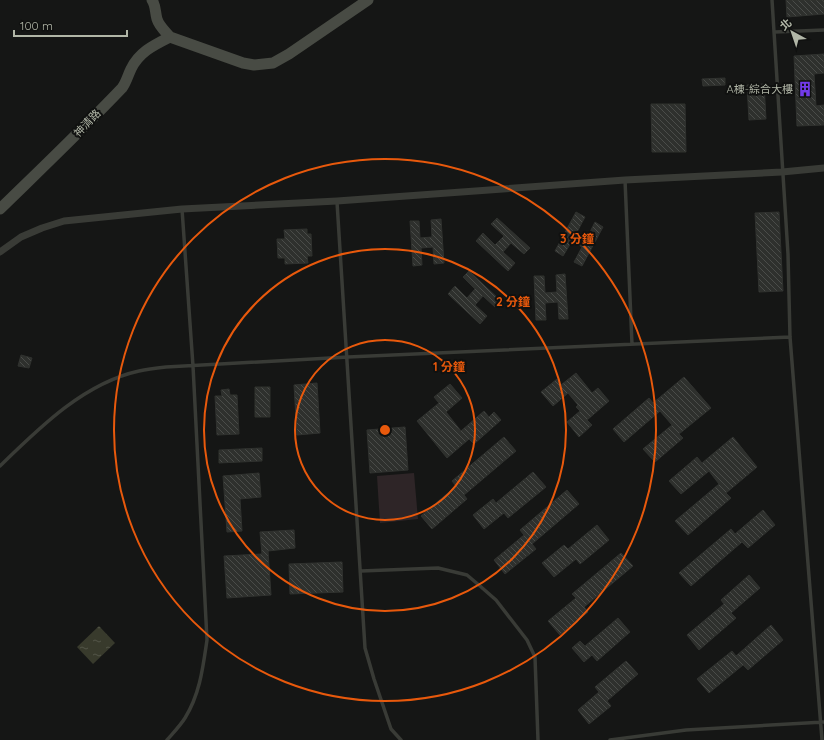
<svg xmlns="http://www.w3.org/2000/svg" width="824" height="740" viewBox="0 0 824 740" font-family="Quicksand,'Noto Sans TC',sans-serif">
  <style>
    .green { fill: #2e2527 }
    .water { fill: url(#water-ripples) }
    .building { fill: url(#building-back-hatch); stroke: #30322f }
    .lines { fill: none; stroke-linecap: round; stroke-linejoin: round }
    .lane { stroke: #393b36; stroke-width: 3.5 }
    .street { stroke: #393b36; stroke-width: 7 }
    .secondary { stroke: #484b44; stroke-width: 11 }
    .ring { fill: none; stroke: #e8590c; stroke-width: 2 }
    .labels { text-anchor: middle; stroke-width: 4; stroke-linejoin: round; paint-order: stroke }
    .poi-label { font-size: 11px; fill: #b1b6a7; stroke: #101110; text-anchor: end }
    .street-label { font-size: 11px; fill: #b1b6a7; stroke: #101110 }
    .centre { fill: #e8590c; stroke: #101110; stroke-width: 2 }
    .ring-label { font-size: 12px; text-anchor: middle; font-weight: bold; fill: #e8590c; stroke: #101110; stroke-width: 4; stroke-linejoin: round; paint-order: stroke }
  </style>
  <defs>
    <pattern id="water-ripples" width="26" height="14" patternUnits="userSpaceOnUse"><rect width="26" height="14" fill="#383a2c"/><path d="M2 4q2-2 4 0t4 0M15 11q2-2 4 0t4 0" fill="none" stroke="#525448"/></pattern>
    <pattern id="building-back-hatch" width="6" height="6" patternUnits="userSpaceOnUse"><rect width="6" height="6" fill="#2e302d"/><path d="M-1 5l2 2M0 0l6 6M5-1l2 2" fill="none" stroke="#4a4c49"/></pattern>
  </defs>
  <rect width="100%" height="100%" fill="#151615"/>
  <!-- green -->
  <path class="green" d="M 414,473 L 418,519 L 380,523 L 377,476 Z"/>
  <!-- water -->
  <path class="water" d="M 99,626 L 115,643 L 93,664 L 77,647 Z"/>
  <!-- building -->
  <path class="building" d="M 786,0 L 824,0 L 824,14 L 787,17 Z
    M 824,54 L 824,73 L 814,74 L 816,106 L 824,105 L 824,125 L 797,126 L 794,56 Z
    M 725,78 L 725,85 L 703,86 L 702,79 Z
    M 764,84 L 766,119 L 749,120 L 747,85 Z
    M 651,104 L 685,104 L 686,152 L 652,152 Z
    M 576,212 L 585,217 L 577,232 L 587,238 L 595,222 L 603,227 L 582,266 L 574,262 L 582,247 L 572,241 L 563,256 L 555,251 Z
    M 779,212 L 783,291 L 759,292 L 755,213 Z
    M 497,218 L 530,248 L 524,254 L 511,243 L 503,252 L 515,263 L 508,271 L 476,241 L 483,233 L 495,245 L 504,236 L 491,224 Z
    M 441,219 L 444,263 L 434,264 L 433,247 L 421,248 L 422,265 L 413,266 L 410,221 L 419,221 L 420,238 L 432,237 L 431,220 Z
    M 307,229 L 307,234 L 311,234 L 312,256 L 307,256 L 308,263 L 285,264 L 285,258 L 278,258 L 277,239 L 285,239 L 284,230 Z
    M 469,271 L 501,301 L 495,307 L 483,296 L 475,305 L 487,316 L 480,324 L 448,294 L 455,286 L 467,298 L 475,289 L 463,277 Z
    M 565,274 L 568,319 L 559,319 L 558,302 L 545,303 L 546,320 L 536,320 L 534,276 L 544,276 L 545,293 L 557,292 L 556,275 Z
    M 21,355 L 32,358 L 29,368 L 18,366 Z
    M 576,373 L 592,393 L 598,388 L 609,401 L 587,420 L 592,425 L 579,437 L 567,422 L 580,411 L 576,407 L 578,405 L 568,393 L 553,406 L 541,392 L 557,379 L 561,385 Z
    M 684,377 L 711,408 L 679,434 L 683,438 L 655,462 L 643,449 L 672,425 L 660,411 L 624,442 L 613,429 L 649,398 L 653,403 Z
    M 317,383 L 320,433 L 297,435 L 294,385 Z
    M 450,384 L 462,398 L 446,412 L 461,431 L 484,411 L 489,417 L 494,412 L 501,420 L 474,444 L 469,439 L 447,458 L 417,421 L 439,403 L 434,397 Z
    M 255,387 L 270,387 L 270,417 L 255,417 Z
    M 229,389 L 230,395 L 237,395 L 239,434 L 217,435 L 215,396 L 222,396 L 221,390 Z
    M 405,427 L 408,470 L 370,473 L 367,430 Z
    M 504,437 L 516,451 L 464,495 L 467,499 L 432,529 L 421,516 L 456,486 L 452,481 Z
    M 733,437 L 757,467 L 726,493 L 731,498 L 688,535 L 675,521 L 719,484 L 709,471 L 681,494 L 669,481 L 697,457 L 702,463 Z
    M 262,448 L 262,461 L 219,463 L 219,450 Z
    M 533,472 L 546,487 L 508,518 L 504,513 L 484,529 L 473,515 L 493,499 L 496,503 Z
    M 259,473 L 261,497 L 240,499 L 242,531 L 227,532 L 223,476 Z
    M 567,490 L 579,504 L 532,544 L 536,549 L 505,574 L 494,560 L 524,535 L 520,530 Z
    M 763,510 L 775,525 L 748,548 L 742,542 L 691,586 L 679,573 L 731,529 L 735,534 Z
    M 597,525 L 609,540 L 580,564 L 576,559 L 554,577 L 542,563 L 564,545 L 568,549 Z
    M 294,530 L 295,548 L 268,551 L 271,595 L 227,598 L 224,556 L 262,554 L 260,532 Z
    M 621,553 L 633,566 L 584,607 L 588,612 L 560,635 L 548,621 L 576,598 L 572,594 Z
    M 342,562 L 343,592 L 290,594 L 289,564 Z
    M 749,575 L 760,588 L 731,613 L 736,618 L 699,650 L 687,635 L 724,604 L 721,600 Z
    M 618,618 L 630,632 L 597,661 L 592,655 L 584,662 L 572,648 L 580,641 L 585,646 Z
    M 771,625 L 783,640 L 748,670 L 743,665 L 709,693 L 697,679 L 732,651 L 736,656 Z
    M 626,661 L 638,674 L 607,701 L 611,706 L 589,724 L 578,710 L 599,692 L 595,687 Z"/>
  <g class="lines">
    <!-- lane -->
    <path class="lane" d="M 772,0 L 788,254 L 790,337 L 822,740
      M 775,32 L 824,30
      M 625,180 L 632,344
      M 337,202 L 365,648 L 374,679 L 391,729 L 401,740
      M 0,466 C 39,428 84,383 139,371 C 148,369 157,368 166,367 L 348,357 L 790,337
      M 361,571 L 438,568 L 467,575 L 480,586 L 496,600 L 527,640 L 535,657 L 538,740
      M 167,740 C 173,733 180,726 185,718 C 200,694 203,667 207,640 L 193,366 L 182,209
      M 610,740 L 686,730 L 824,722"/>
    <!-- street -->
    <path class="street" d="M 0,252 L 21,237 L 42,228 L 64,221 L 182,209 L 337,201 L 625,180 L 782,172 L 824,168"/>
    <!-- secondary -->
    <path class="secondary" d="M 152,0 C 156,6 155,12 157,19 C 159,26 165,31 170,37
      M 0,209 C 41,169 82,130 122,88 C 126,83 128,75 131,69 C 139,52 154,45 170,37 L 243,63 L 254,65 L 273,63 L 289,54 L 368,0"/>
  </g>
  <!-- distance rings -->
  <g class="ring">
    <circle cx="385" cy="430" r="90"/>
    <circle cx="385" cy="430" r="181"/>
    <circle cx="385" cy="430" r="271"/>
  </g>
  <!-- icons -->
  <defs>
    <g id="building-bare" transform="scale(1.2)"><path d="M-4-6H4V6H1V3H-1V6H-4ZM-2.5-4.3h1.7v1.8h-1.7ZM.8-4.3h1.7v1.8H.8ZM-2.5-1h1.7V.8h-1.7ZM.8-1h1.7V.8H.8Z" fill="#723be9" stroke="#101110" stroke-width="2.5" paint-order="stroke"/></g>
  </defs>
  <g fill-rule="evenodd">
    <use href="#building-bare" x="805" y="89"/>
  </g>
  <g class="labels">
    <!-- poi labels -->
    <g class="poi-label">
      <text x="793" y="93">A棟-綜合大樓</text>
    </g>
    <!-- street labels -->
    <g class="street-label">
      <text transform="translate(87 123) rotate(-46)" y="4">神清路</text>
    </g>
  </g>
  <circle cx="385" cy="430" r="6" class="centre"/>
  <g class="ring-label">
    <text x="577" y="243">3 分鐘</text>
    <text x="513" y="306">2 分鐘</text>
    <text x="449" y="371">1 分鐘</text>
  </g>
  <!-- north arrow -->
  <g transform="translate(792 32) rotate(320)" stroke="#101110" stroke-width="3" paint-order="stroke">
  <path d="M0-3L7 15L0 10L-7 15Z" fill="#b1b6a7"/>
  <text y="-6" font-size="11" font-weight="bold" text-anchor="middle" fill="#b1b6a7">北</text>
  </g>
  <!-- scale -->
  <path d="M14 30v6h113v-6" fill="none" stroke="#b1b6a7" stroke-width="2"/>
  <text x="20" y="30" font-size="12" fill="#b1b6a7" stroke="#101110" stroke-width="3" paint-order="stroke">100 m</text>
</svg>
